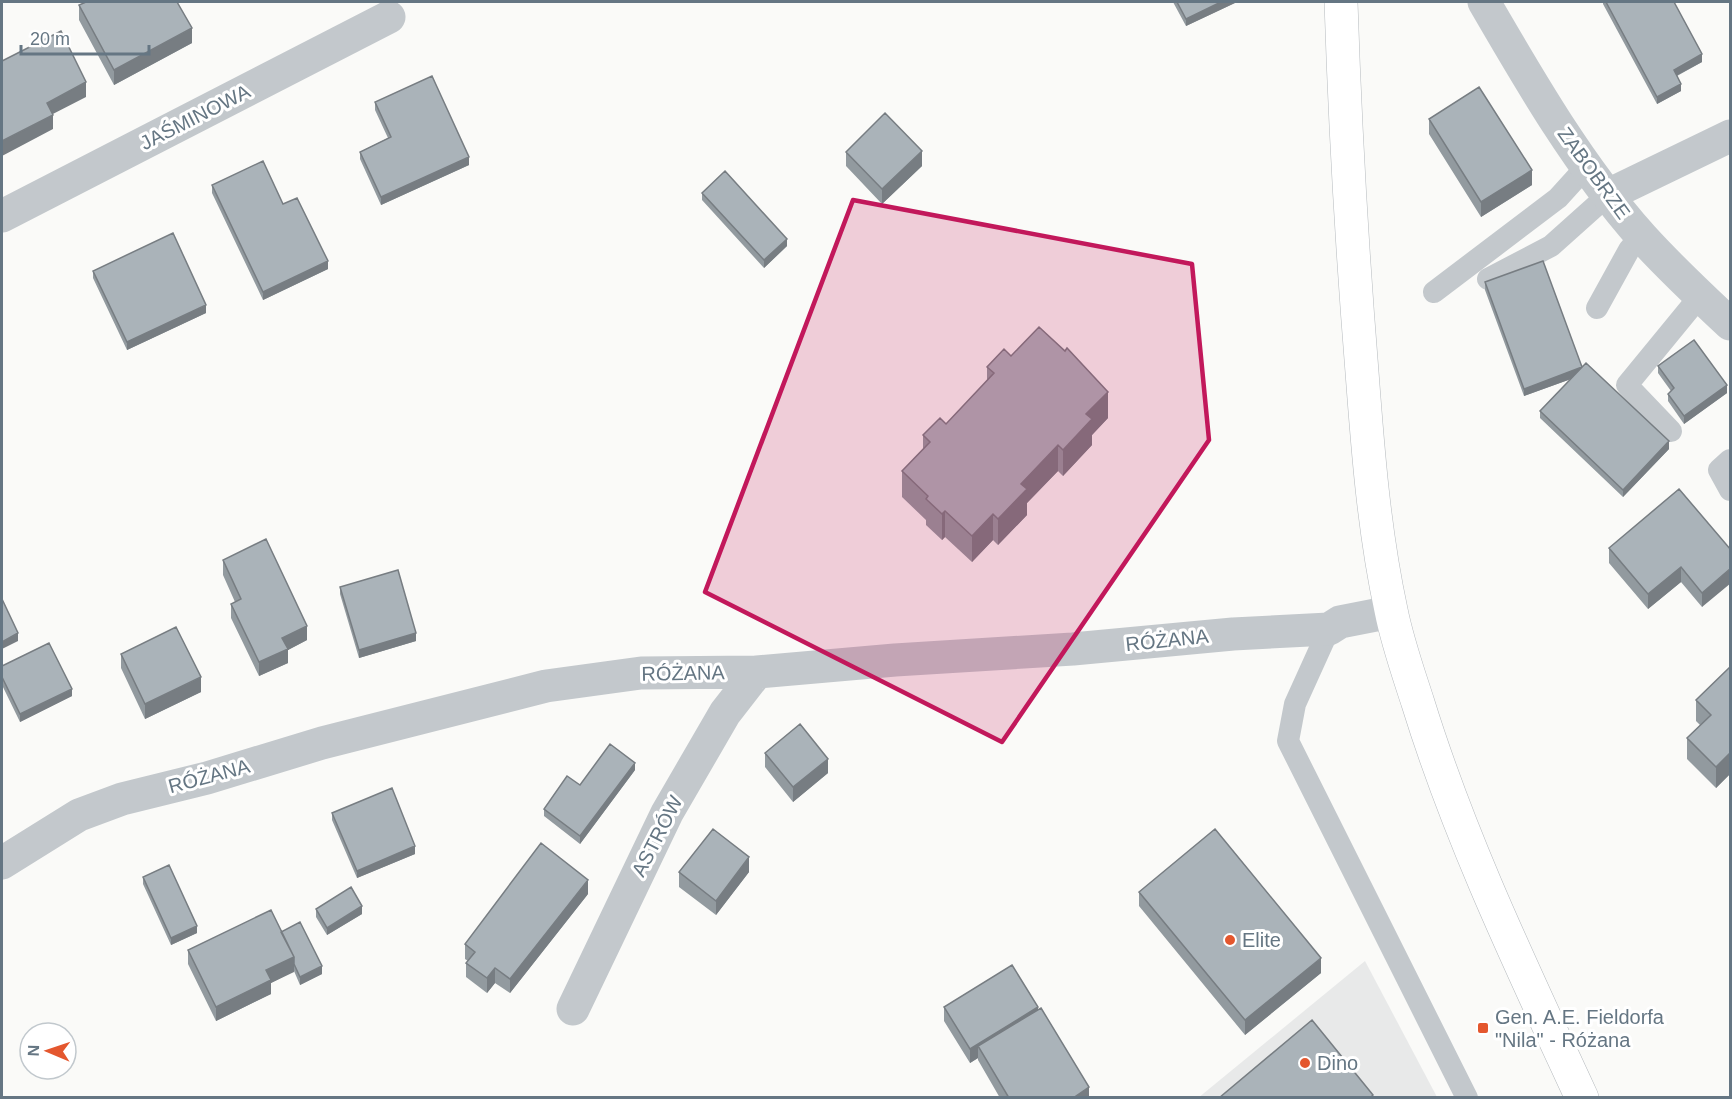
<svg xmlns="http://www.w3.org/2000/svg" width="1732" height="1099" viewBox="0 0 1732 1099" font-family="Helvetica,sans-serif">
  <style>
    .built { fill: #e8e9e9 }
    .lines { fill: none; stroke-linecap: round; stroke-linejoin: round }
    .primary-casing { stroke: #b5babe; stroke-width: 34 }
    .lane { stroke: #c3c8cc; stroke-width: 22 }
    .street { stroke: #c3c8cc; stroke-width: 33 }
    .primary { stroke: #fff; stroke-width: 33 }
    .wall { fill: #929a9f }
    .shaded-wall { fill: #777d82 }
    .building { fill: #aab3b9; stroke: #777d82; stroke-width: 1.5 }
    .marked { fill: #c2185b; fill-opacity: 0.2; stroke: #c2185b; stroke-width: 4.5; stroke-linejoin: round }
    .poi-dot { fill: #e4572e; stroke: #fff; stroke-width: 2 }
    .labels { text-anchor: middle; stroke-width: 6; stroke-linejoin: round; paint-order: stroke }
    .street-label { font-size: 20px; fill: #657683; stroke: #fff }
    .poi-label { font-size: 20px; fill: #657683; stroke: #fff; text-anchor: start }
  </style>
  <rect width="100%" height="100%" fill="#fafaf8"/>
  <!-- built -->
  <path class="built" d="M 1365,961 L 1437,1097 L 1198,1098 Z"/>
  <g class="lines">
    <!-- primary casing -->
    <g class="primary-casing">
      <path id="primary" d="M 1341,2 C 1345,125 1352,249 1362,372 C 1368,452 1374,531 1391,610 C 1397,641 1408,672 1418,703 C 1460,839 1522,968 1582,1098"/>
    </g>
    <!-- lane -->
    <path class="lane" d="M 1488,279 L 1551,246 L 1608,195
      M 1434,292 L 1558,198 L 1587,166
      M 1597,308 L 1629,250 L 1641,236
      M 1671,431 L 1627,385 L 1700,296
      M 1730,460 L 1719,470 L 1730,490
      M 1329,629 L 1295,704 L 1288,741 L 1467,1098"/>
    <!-- street -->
    <path class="street" d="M 1484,2 C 1531,83 1579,166 1642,237 C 1670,268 1700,296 1730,324
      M 1608,195 L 1730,136
      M 2,216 L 389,17
      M 2,863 L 79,815 L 122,799 L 207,778 L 322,743 L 546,686 L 641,673 L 757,672 L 895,660 L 1073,649 L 1233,634 L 1329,629 L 1340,622 L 1391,612
      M 573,1009 L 667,813 L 725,713 L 757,672"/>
    <!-- primary -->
    <use href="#primary" class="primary"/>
  </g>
  <!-- wall -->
  <path class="wall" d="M 1173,2 L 1237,2 L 1186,26 Z
    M 1603,2 L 1674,2 L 1702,62 L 1677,76 L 1681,91 L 1657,104 L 1603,4 Z
    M 79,5 L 192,43 L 114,85 L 79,20 Z
    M 375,102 L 469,165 L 381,205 L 360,159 L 360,152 L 388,138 L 375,110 Z
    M 1429,119 L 1532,185 L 1481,217 L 1429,134 Z
    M 846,152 L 922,166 L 882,204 L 846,166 Z
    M 212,185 L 283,204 L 328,269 L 263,300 L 212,193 Z
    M 702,193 L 787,246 L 764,268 L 702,200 Z
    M 93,271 L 206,313 L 127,350 L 93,278 Z
    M 1485,282 L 1582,367 L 1669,449 L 1623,497 L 1540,418 L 1540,411 L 1571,379 L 1524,396 L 1485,290 Z
    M 1011,356 L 1108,418 L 1092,435 L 1092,445 L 1063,476 L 1058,471 L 1027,503 L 1027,515 L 998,545 L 993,540 L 972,562 L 945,537 L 942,540 L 926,525 L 926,520 L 902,497 L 902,471 L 923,449 L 923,435 L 946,424 L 987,381 L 987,367 Z
    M 1658,366 L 1727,393 L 1684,424 L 1668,401 L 1668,394 L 1671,391 L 1658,373 Z
    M 1609,548 L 1731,550 L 1702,607 L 1681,582 L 1648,609 L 1609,563 Z
    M 223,560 L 307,640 L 288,650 L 288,663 L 259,676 L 231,618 L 231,604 L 235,602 L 223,575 Z
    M 340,587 L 416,641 L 359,658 L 340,594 Z
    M 121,654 L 201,692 L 145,719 L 121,668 Z
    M 2,666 L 72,696 L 20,722 L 2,685 Z
    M 1731,666 L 1731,773 L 1716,788 L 1687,759 L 1687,738 L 1700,725 L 1696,721 L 1696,700 Z
    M 765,753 L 828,773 L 793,802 L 765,767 Z
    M 635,770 L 580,844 L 544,816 L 544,809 L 580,785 Z
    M 332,813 L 415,854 L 357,878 L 332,820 Z
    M 679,872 L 749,872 L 716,915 L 679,887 Z
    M 143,877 L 197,933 L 171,945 L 143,884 Z
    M 1139,892 L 1321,973 L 1245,1035 L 1139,906 Z
    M 588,894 L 510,993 L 495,983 L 487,993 L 466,977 L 466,963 L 468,961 L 465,959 L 465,944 Z
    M 316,909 L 362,914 L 327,935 L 316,917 Z
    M 281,932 L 322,974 L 300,985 L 294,971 L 271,983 L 271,994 L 216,1021 L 188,964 L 188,950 Z
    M 944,1007 L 1038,1009 L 1089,1098 L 1000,1098 L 978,1060 L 978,1058 L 970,1063 L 944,1021 Z"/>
  <!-- shaded-wall -->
  <path class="shaded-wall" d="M 1221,2 L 1237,2 L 1186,26 L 1186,19 Z
    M 192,28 L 192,43 L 114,85 L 114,70 Z
    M 1702,54 L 1702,62 L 1674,77 L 1674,70 Z
    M 86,82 L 86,97 L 47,117 L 47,103 Z
    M 1681,84 L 1681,91 L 1657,104 L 1657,97 Z
    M 53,115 L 53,129 L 2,156 L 2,141 Z
    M 922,151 L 922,166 L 882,204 L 882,189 Z
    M 469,157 L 469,165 L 381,205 L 381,197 Z
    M 1532,170 L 1532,185 L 1481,217 L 1481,202 Z
    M 787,239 L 787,246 L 764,268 L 764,260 Z
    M 328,261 L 328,269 L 263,300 L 263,292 Z
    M 206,305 L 206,313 L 127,350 L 127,342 Z
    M 1582,367 L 1582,375 L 1524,396 L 1524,389 Z
    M 1727,385 L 1727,393 L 1684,424 L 1684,416 Z
    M 1108,392 L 1108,418 L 1092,435 L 1092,445 L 1063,476 L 1063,450 L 1086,414 Z
    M 1669,441 L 1669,449 L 1623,497 L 1623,490 Z
    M 1058,445 L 1058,471 L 1027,503 L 1027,515 L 998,545 L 998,519 L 1021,484 Z
    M 945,511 L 945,537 L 942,540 L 942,514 Z
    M 993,514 L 993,540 L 972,562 L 972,536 Z
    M 1681,567 L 1681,582 L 1648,609 L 1648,594 Z
    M 1731,568 L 1731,583 L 1702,607 L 1702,593 Z
    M 307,626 L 307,640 L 288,650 L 288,663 L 259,676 L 259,662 L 282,638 Z
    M 18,633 L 18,641 L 2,649 L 2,642 Z
    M 416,633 L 416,641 L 359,658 L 359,650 Z
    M 201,677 L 201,692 L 145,719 L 145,704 Z
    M 72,689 L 72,696 L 20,722 L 20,714 Z
    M 1731,752 L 1731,773 L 1716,788 L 1716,767 Z
    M 828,759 L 828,773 L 793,802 L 793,787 Z
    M 635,763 L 635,770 L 580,844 L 580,836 Z
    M 415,846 L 415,854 L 357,878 L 357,871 Z
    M 749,857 L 749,872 L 716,915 L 716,901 Z
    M 588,880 L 588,894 L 510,993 L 510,979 Z
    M 362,906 L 362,914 L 327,935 L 327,928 Z
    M 197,926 L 197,933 L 171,945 L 171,938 Z
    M 294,957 L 294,972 L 271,983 L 271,994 L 216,1021 L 216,1007 L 266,970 Z
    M 1321,958 L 1321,973 L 1245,1035 L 1245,1020 Z
    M 322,966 L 322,974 L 300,985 L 300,977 Z
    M 495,968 L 495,983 L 487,993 L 487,978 Z
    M 1038,1007 L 1038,1022 L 978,1046 L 978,1058 L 970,1063 L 970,1049 Z
    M 1089,1087 L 1089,1098 L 1073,1098 Z"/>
  <!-- building -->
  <path class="building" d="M 86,2 L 177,2 L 192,28 L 114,70 L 79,5 Z
    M 1177,2 L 1221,2 L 1186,19 Z
    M 1606,2 L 1674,2 L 1702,54 L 1674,70 L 1681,84 L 1657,97 Z
    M 61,31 L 86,82 L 47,103 L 53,115 L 2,141 L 2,61 Z
    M 432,76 L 469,157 L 381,197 L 360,152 L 391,137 L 375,102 Z
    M 1479,87 L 1532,170 L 1481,202 L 1429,119 Z
    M 885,113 L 922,151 L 882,189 L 846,152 Z
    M 263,161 L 283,204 L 297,198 L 328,261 L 263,292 L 212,185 Z
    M 725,171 L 787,239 L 764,260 L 702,193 Z
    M 173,233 L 206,305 L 127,342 L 93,271 Z
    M 1543,261 L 1582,367 L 1524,389 L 1485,282 Z
    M 1039,327 L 1065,351 L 1067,348 L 1108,392 L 1086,414 L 1092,419 L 1063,450 L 1058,445 L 1021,484 L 1027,489 L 998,519 L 993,514 L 972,536 L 945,511 L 942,514 L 926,499 L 928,496 L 902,471 L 930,442 L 923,435 L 940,418 L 946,424 L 994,373 L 987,367 L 1004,349 L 1011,356 Z
    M 1694,340 L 1727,385 L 1684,416 L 1668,394 L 1674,388 L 1658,366 Z
    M 1586,363 L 1669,441 L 1623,490 L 1540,411 Z
    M 1679,489 L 1731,550 L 1731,568 L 1702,593 L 1681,567 L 1648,594 L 1609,548 Z
    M 266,539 L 307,626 L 282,638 L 288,649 L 259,662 L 231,604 L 241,599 L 223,560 Z
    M 398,570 L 416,633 L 359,650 L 340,587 Z
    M 2,599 L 18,633 L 2,642 Z
    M 176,627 L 201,677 L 145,704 L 121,654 Z
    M 49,643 L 72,689 L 20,714 L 2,677 L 2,666 Z
    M 1731,666 L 1731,752 L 1716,767 L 1687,738 L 1711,715 L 1696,700 Z
    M 800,724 L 828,759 L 793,787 L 765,753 Z
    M 610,744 L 635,763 L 580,836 L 544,809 L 567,776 L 580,785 Z
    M 392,788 L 415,846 L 357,871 L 332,813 Z
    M 713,829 L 749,857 L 716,901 L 679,872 Z
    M 1215,829 L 1321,958 L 1245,1020 L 1139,892 Z
    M 541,843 L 588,880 L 510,979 L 495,968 L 487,978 L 466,963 L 475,952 L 465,944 Z
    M 169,865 L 197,926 L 171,938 L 143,877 Z
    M 351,887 L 362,906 L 327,928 L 316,909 Z
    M 271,910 L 294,957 L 266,970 L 271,980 L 216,1007 L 188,950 Z
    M 300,922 L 322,966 L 300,977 L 294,964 L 294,957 L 281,932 Z
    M 1012,965 L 1038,1007 L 970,1049 L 944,1007 Z
    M 1041,1008 L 1089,1087 L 1073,1098 L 1009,1098 L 978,1046 Z
    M 1312,1020 L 1373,1095 L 1370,1098 L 1219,1098 Z"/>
  <!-- marked area -->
  <path class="marked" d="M 853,200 L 1192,264 L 1209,440 L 1002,742 L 705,592 Z"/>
  <!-- markers -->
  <g class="poi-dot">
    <circle cx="1230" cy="940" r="6"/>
    <rect x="1477" y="1022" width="12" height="12" rx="3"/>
    <circle cx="1305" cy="1063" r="6"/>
  </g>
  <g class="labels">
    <!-- street labels -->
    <g class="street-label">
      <text transform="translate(195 117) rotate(-27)" y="7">JAŚMINOWA</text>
      <text transform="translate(1594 173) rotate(54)" y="7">ZABOBRZE</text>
      <text transform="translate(1167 640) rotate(-6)" y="7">RÓŻANA</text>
      <text transform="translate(683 673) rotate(-1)" y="7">RÓŻANA</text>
      <text transform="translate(209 776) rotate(-15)" y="7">RÓŻANA</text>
      <text transform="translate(657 836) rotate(-63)" y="7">ASTRÓW</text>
    </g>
    <!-- poi labels -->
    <g class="poi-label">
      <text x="1242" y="947">Elite</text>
      <text x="1495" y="1024">Gen. A.E. Fieldorfa<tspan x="1495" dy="23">"Nila" - Różana</tspan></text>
      <text x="1317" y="1070">Dino</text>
    </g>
  </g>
  <!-- border -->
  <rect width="1732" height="1099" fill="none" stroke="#657683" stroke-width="6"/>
  <!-- north arrow -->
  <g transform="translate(48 1051) rotate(272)"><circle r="28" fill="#ffffff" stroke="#c1c8cd" stroke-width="1.5"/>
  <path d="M0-4.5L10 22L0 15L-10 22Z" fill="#e4572e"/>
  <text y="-9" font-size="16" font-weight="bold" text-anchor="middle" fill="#657683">N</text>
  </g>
  <!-- scale -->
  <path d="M21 45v9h128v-9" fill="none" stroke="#657683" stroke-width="3"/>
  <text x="30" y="45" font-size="18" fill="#657683" stroke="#ffffff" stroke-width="4.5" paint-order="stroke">20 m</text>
</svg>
